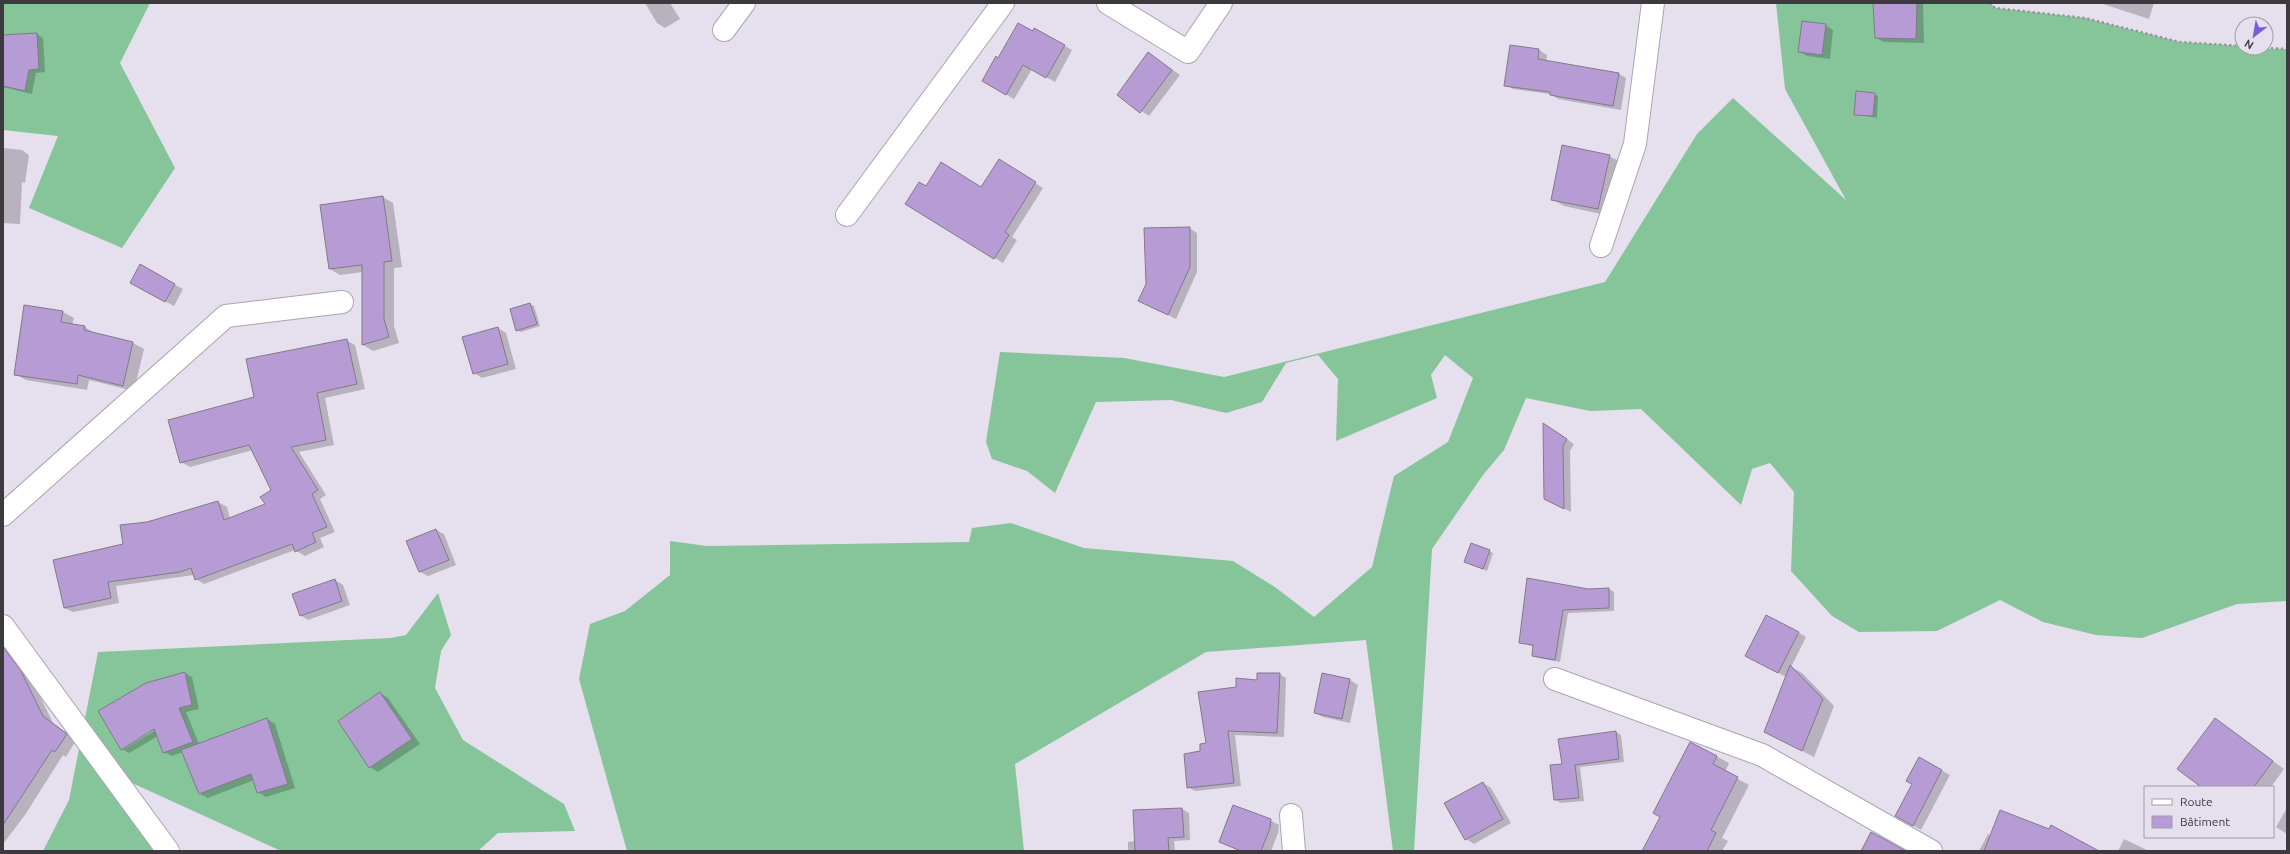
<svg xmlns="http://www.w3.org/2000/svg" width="2290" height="854" viewBox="0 0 2290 854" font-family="Ubuntu,sans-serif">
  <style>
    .forest { fill: #86c49a }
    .shadow { fill: #0003; fill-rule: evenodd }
    .building { fill: #b79bd4; stroke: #817a88 }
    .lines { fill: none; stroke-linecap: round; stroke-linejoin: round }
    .minor-casing { stroke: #aaa4b2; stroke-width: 24 }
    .path { stroke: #948f9a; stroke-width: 2.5; stroke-dasharray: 2 3; stroke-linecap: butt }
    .minor { stroke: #fff; stroke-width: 22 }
  </style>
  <rect width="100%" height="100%" fill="#e6dfee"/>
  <!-- forest -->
  <path class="forest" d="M 3,3 L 150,3 L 120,63 L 175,168 L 122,248 L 29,208 L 58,136 L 3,130 Z
    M 1776,3 L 1990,3 L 1996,8 L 2085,18 L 2180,42 L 2242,46 L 2242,48 L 2287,49 L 2287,601 L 2237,604 L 2142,638 L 2096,635 L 2043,622 L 2000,600 L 1937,631 L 1859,632 L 1832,616 L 1791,571 L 1794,492 L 1770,463 L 1752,469 L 1741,505 L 1641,409 L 1590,411 L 1526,398 L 1504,450 L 1483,475 L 1432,549 L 1414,851 L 1393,851 L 1366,640 L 1206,652 L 1015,764 L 1024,851 L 627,851 L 579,679 L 590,624 L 625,611 L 670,575 L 670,541 L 707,546 L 969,542 L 972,528 L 1011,523 L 1084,548 L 1233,561 L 1275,587 L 1314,617 L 1372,567 L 1394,476 L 1448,442 L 1473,378 L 1445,355 L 1431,375 L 1437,398 L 1336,441 L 1338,379 L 1318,355 L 1286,363 L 1262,402 L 1226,413 L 1171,400 L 1096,402 L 1055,493 L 1027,471 L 992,459 L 986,442 L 1000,352 L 1124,358 L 1224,377 L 1605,282 L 1697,134 L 1733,98 L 1846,200 L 1785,89 Z
    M 438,593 L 451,635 L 441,651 L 435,688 L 463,740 L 564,804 L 575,831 L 498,833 L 478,851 L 281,851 L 121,778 L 163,851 L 43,851 L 69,800 L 98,652 L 391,638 L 406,635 Z"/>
  <!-- shadow -->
  <path class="shadow" d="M 645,3 L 670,3 L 680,19 L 665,28 L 657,23 Z
    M 1874,3 L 1923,3 L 1924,43 L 1884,42 L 1876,38 Z
    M 2100,3 L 2154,3 L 2149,19 Z
    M 1825,25 L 1833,30 L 1830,59 L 1807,56 L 1799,51 Z
    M 1035,29 L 1072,50 L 1055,82 L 1032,69 L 1014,99 L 983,81 L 998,59 Z
    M 37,34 L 43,38 L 45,72 L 36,73 L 32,94 L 3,87 L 3,36 Z
    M 1539,50 L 1547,55 L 1546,61 L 1619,74 L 1626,78 L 1621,110 L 1558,99 L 1550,94 L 1513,89 L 1505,85 Z
    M 1156,58 L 1180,75 L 1149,116 L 1118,95 Z
    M 1874,94 L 1878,96 L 1877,118 L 1855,114 Z
    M 3,148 L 22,150 L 29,155 L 25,183 L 22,182 L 20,224 L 3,223 Z
    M 1609,156 L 1621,162 L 1610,216 L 1564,206 L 1552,199 Z
    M 1007,165 L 1043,188 L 1012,237 L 1017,240 L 1003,263 L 906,203 L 926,188 L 981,188 Z
    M 383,197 L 393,203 L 402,267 L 394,268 L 394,326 L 399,343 L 373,351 L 363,345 L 363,272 L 340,275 L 330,269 Z
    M 1189,228 L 1197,233 L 1197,272 L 1176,319 L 1139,301 Z
    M 140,266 L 183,289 L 174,306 L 139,287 Z
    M 530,304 L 534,306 L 540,326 L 521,332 L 517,330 Z
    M 63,312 L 74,318 L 72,325 L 85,327 L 95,334 L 133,343 L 144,349 L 134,391 L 89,380 L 87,390 L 26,380 L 15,374 Z
    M 498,328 L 506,333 L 516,369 L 482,378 L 474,373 Z
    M 346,340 L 355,345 L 365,389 L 325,398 L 334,445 L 299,452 L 326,495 L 320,499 L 335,532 L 320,538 L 324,547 L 305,556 L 295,550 L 204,584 L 196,579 L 194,575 L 116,586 L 119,603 L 73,612 L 64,608 L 147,523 L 218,502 L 227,507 L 230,519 L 266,505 L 273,490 L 253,450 L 190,467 L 181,462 L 255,398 Z
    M 1550,428 L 1574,444 L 1570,451 L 1571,512 L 1552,502 Z
    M 436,530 L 444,534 L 456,565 L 428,576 L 420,572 Z
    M 1489,551 L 1493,553 L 1487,571 L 1465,562 Z
    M 335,580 L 343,585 L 350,605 L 308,620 L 300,615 Z
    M 1609,589 L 1614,592 L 1614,611 L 1568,613 L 1560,662 L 1538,658 L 1533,655 L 1534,647 L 1520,642 L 1588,590 Z
    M 1799,633 L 1806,637 L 1791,667 L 1802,673 L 1834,706 L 1814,757 L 1777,738 L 1786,677 L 1754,660 Z
    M 3,646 L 10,650 L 31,678 L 53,723 L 76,740 L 66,757 L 63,755 L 25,815 L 3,844 Z
    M 185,673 L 192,677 L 199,709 L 186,712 L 199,744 L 267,719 L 275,724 L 295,788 L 266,797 L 258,792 L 254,780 L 208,798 L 200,794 L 183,752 L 172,756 L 164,752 L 158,736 L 129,753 L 122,749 ZM 158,726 L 159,728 L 124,749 L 124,747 Z
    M 1279,674 L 1286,678 L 1284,737 L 1235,735 L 1241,786 L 1195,791 L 1188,787 L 1202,752 L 1237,687 Z
    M 1323,674 L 1350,680 L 1358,685 L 1350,723 L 1323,717 L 1315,713 Z
    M 380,693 L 388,698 L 420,744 L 378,772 L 370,767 Z
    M 2215,719 L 2284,769 L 2271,787 L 2204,787 Z
    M 1616,732 L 1621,735 L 1624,762 L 1580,767 L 1584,801 L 1561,803 L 1555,800 L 1563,765 Z
    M 1691,743 L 1729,763 L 1725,772 L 1749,785 L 1722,838 L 1728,841 L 1722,851 L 1643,851 L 1662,816 Z
    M 1919,759 L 1950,775 L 1921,830 L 1897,816 L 1913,784 Z
    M 1483,783 L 1491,788 L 1511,823 L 1474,844 L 1466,839 Z
    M 2287,808 L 2287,834 L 2276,827 Z
    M 1182,809 L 1189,813 L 1190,840 L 1174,841 L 1175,851 L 1128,851 L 1128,842 L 1135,841 Z
    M 1270,820 L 1279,825 L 1278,833 L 1271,851 L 1240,851 L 1220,842 Z
    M 1988,834 L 1991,836 L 2097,851 L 1979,851 Z
    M 2124,839 L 2149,851 L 2118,851 Z"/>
  <!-- building -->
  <path class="building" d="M 1873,3 L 1917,3 L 1916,39 L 1875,38 Z
    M 1802,21 L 1826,24 L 1822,55 L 1798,52 Z
    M 1018,23 L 1033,31 L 1034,28 L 1065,45 L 1046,78 L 1023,65 L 1006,95 L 982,81 L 996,56 L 998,58 Z
    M 37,33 L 39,69 L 29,70 L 25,91 L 3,86 L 3,35 Z
    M 1510,45 L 1539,49 L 1538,59 L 1619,73 L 1613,106 L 1550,95 L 1550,92 L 1504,86 Z
    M 1148,52 L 1172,70 L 1140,113 L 1117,95 Z
    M 1856,91 L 1875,93 L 1873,116 L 1854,115 Z
    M 1562,145 L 1610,155 L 1598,209 L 1551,200 Z
    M 999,159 L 1036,182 L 1005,232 L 1009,235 L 994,259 L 905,204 L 919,182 L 926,186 L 941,162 L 981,187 Z
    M 383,196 L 392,261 L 384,262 L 384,319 L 389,337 L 362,345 L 362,265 L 329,269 L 320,205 Z
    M 1190,227 L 1190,267 L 1168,315 L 1138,301 L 1146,284 L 1144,228 Z
    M 140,264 L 175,284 L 165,302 L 130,283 Z
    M 530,303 L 537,324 L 516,331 L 510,309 Z
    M 24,305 L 63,311 L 61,322 L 85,326 L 84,330 L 133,342 L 123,386 L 78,375 L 77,384 L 14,375 Z
    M 498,327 L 508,364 L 473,374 L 462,337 Z
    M 347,339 L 357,384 L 317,393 L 326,440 L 291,447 L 318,490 L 312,494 L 327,527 L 312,533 L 316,542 L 295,552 L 292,544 L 195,580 L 191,568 L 180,572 L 108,582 L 111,598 L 64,608 L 53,560 L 123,544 L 120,525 L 147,522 L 218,501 L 224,520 L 265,504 L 260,497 L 271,490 L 249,445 L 180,463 L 168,420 L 254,397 L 246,359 Z
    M 1543,423 L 1567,439 L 1563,446 L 1564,509 L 1544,499 Z
    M 436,529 L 449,560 L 419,572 L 406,541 Z
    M 1471,543 L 1490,550 L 1483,569 L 1464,562 Z
    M 1527,578 L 1588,589 L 1609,588 L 1609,608 L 1563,610 L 1555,660 L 1532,656 L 1533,645 L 1519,643 Z
    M 335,579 L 342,601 L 300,616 L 292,594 Z
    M 1766,615 L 1799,632 L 1778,673 L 1745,656 Z
    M 3,647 L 21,671 L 43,716 L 67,734 L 55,752 L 52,750 L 3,825 Z
    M 1790,665 L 1823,699 L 1802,751 L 1764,732 Z
    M 185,672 L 192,705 L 179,708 L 193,742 L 163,753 L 154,729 L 121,750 L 98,711 L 146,683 Z
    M 1257,673 L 1280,673 L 1277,733 L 1228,731 L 1234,783 L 1187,788 L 1184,754 L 1200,751 L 1200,744 L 1206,743 L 1198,692 L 1236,687 L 1236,678 L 1257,680 Z
    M 1322,673 L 1350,679 L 1342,719 L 1314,713 Z
    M 380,692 L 412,739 L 369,768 L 338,721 Z
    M 267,718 L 288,784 L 257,793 L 251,774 L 199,794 L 181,750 Z
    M 2215,718 L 2273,761 L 2254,787 L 2201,787 L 2177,769 Z
    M 1616,731 L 1619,759 L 1575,765 L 1579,798 L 1554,800 L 1550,765 L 1562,764 L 1558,739 Z
    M 1690,742 L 1717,756 L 1713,764 L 1738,777 L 1711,830 L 1716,833 L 1707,851 L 1642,851 L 1660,817 L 1653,813 Z
    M 1919,757 L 1942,770 L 1913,826 L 1895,816 L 1912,784 L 1906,781 Z
    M 1483,782 L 1503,819 L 1465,840 L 1444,803 Z
    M 1233,805 L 1271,819 L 1270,828 L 1261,851 L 1241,851 L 1219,842 Z
    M 1182,808 L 1184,837 L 1168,838 L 1169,851 L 1135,851 L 1133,810 Z
    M 2000,810 L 2049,829 L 2051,825 L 2099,851 L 1984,851 Z
    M 1871,832 L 1906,851 L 1861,851 Z"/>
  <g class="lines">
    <!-- minor casing -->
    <g class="minor-casing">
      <path id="minor" d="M 1108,3 L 1188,52 L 1221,3
        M 724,30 L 744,3
        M 847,215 L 1003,3
        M 1601,246 L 1635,144 L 1653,3
        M 3,515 L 226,316 L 342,302
        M 3,626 L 168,851
        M 1555,679 L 1762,755 L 1931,851
        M 1291,815 L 1294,851"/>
    </g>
    <!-- path -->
    <path class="path" d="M 1990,3 L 1995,8 L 2085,18 L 2180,42 L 2242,46
      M 2266,48 L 2287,49"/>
    <!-- minor -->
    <use href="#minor" class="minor"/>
  </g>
  <!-- border -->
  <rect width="2290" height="854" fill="none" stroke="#3c393f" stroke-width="8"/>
  <!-- legend -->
  <rect x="2144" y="786" width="130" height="52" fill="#e6dfee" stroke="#a29da8"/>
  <rect x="2152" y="799" width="20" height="6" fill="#ffffff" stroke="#a29da8"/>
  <text x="2180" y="806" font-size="12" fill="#3c393f">Route</text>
  <rect x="2152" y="816" width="20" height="12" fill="#b79bd4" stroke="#a29da8"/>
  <text x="2180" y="826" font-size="12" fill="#3c393f">Bâtiment</text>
  <!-- north arrow -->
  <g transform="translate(2254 36) rotate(211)"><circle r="19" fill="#e6dfee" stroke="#a29da8"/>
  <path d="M0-3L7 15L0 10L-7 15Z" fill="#7560da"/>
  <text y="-6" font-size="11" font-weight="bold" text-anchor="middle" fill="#3c393f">N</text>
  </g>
</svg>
